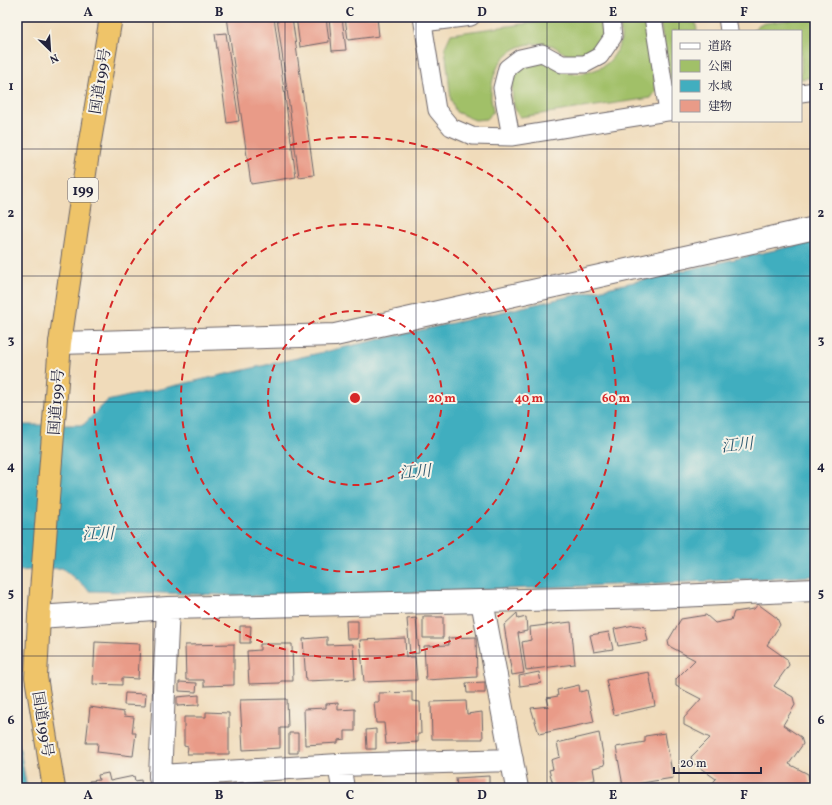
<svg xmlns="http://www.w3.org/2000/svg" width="832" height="805" viewBox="0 0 832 805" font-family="Vollkorn,'Noto Serif JP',serif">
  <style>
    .green { fill: #a1c068; stroke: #627152 }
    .water { fill: #41aebf; stroke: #32687d }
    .building { fill: #e99b88 }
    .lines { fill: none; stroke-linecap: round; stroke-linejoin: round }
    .service-casing { stroke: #6a6367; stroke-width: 19 }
    .minor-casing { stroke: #6a6367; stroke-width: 24 }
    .trunk-casing { stroke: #6a6367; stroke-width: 24 }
    .service { stroke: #fff; stroke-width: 17 }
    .minor { stroke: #fff; stroke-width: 22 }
    .trunk { stroke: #efc469; stroke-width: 22 }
    .grid { fill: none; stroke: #22223b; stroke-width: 1; stroke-opacity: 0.55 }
    .ring { fill: none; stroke: #d62828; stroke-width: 2; stroke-dasharray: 7 5 }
    .labels { text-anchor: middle; stroke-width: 4; stroke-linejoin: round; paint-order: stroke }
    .shield { fill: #f7f3e8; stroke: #62616f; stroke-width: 1 }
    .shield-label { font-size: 14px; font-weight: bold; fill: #22223b }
    .street-label { font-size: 15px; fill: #22223b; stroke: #f7f3e8 }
    .water-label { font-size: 16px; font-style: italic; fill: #2e5a70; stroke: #f7f3e8 }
    .centre { fill: #d62828; stroke: #f7f3e8; stroke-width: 2 }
    .ring-label { font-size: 12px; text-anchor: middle; font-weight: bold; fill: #d62828; stroke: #f7f3e8; stroke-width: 4; stroke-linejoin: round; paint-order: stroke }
    .neatline { fill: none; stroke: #22223b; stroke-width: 1.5 }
    .grid-label { font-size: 13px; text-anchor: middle; font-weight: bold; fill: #22223b }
  </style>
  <rect width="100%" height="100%" fill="#f7f3e8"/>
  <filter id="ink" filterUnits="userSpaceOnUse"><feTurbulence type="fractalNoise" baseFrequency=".025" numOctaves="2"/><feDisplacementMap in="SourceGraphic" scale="8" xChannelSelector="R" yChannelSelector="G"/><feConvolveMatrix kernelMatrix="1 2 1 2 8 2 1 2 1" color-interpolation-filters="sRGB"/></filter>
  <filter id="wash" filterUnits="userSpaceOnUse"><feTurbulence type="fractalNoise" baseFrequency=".012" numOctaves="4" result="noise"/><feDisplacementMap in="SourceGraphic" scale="16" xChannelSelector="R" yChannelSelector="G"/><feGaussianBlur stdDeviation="0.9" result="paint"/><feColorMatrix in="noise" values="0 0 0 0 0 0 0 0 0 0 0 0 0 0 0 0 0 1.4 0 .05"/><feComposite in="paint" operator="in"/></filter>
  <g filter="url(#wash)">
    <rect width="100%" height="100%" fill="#f0dbba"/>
    <!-- green -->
    <path class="green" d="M 573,17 L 601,17 L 604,23 L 603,39 C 593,47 585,55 571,55 C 564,56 557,46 550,45 C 515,38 493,59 491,93 C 490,99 493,106 493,112 L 486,119 L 475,120 L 456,112 L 451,100 L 445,47 L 451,34 Z
      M 622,17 L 645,17 L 656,91 L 651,98 L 520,117 C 512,105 513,103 512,89 C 511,72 529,58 545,62 C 552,64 558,69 565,72 C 576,76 596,72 606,64 C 613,59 620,47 621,38 C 621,29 619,26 622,17 Z
      M 659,17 L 695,17 L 697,31 L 673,31 L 673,92 Z
      M 808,17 L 815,17 L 815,77 L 801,79 L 801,31 L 752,31 L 760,24 Z"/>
    <!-- water -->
    <path class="water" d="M 815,241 L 815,576 L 689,582 L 297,597 L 90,591 L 62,568 L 17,571 L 17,425 L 83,425 L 107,401 Z
      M 17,734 L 27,788 L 17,788 Z"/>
    <g id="blocks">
      <!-- building -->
      <path class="building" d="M 227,17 L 274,17 L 296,177 L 251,184 Z
        M 277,17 L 292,17 L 314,175 L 299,177 Z
        M 296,17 L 326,17 L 329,42 L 300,47 Z
        M 329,17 L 342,17 L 346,50 L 332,51 Z
        M 345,17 L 377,17 L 379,36 L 348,40 Z
        M 226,33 L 239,121 L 227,123 L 215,34 Z
        M 758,604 L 777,618 L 780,625 L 767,645 L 787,659 L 789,665 L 774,686 L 793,697 L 795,705 L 783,725 L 801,737 L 803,744 L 789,764 L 808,774 L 810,785 L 807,788 L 708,788 L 716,779 L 693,763 L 691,757 L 710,738 L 684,725 L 684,718 L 701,699 L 676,686 L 676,679 L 695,660 L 669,646 L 668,641 L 681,619 L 706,615 L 715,623 L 731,620 L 734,612 L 754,609 Z
        M 517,613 L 518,619 L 526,617 L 527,631 L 518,633 L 524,673 L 512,675 L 504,625 Z
        M 423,617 L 443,617 L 443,638 L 423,638 Z
        M 416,618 L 419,653 L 410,654 L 407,619 Z
        M 346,621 L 358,621 L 358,639 L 347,639 Z
        M 571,622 L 575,664 L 526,670 L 522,642 L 531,640 L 530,627 Z
        M 634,625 L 645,627 L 648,641 L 618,646 L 614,629 Z
        M 240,626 L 251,626 L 250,643 L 240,643 Z
        M 609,632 L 613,649 L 594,652 L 590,635 Z
        M 327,637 L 327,645 L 353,644 L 355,679 L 306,681 L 303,639 Z
        M 476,637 L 477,677 L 426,680 L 424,646 L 449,645 L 448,638 Z
        M 405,638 L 406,657 L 415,657 L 417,680 L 364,682 L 360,640 Z
        M 95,642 L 140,644 L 138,679 L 122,678 L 122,685 L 93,684 Z
        M 234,644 L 234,685 L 204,686 L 204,680 L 186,680 L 185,645 Z
        M 260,644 L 292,644 L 293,681 L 281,681 L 280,683 L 249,684 L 247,651 L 260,650 Z
        M 539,672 L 541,683 L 520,686 L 519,676 Z
        M 649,672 L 655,706 L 614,715 L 606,680 Z
        M 179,682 L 197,683 L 196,692 L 179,691 Z
        M 485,682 L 485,693 L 467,693 L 466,683 Z
        M 579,685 L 580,692 L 587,690 L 594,722 L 539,734 L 531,708 L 549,706 L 547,698 L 558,696 L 557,690 Z
        M 412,692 L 412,701 L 420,702 L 421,734 L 418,734 L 418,742 L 386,744 L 384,723 L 376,723 L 374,702 L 379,702 L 379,693 Z
        M 125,693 L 146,694 L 145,706 L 124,705 Z
        M 199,695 L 199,705 L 177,706 L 177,697 Z
        M 287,699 L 288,728 L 280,728 L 280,748 L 243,750 L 240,700 Z
        M 466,701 L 467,714 L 482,712 L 483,739 L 432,739 L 431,702 Z
        M 338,703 L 338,710 L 355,709 L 355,731 L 345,731 L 345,739 L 338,740 L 338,743 L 305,745 L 304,709 L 326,708 L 326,704 Z
        M 90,707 L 124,712 L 124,716 L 134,717 L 132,733 L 136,733 L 133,756 L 97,752 L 98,743 L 86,743 Z
        M 206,712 L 229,713 L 229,754 L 187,754 L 188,747 L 184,746 L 184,717 L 206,717 Z
        M 376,729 L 376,749 L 367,749 L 366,730 Z
        M 289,733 L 298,733 L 298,753 L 289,753 Z
        M 599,733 L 605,765 L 593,768 L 595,780 L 560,788 L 554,788 L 549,770 L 553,769 L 551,760 L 560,757 L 557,743 Z
        M 665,733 L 673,778 L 623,786 L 616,747 L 645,742 L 645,736 Z
        M 108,773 L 110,781 L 134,776 L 135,781 L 141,780 L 142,788 L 91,788 L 89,781 L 99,780 L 98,775 Z
        M 489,776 L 489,787 L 457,788 L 456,778 Z"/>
    </g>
  </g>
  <g filter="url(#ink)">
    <use href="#blocks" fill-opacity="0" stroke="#6a6367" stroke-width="1"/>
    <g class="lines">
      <!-- service casing -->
      <g class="service-casing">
        <path id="service" d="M 422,17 L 437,110 L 451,127 L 472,136 L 511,137 L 673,111
          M 653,17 L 668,112
          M 727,17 L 729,31
          M 423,23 L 471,17
          M 801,93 L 815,91
          M 511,137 L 502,88 L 507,68 L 520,58 L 542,53 L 562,64 L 585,64 L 600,56 L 613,37 L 611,17"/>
      </g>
      <!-- minor casing -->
      <g class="minor-casing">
        <path id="minor" d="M 60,343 L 335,335 L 815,228
          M 482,601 L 517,788
          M 39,617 L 168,608 L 655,597 L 815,590
          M 339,765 L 343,788
          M 160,776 L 339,765 L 512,760
          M 162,788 L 160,776 L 168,608"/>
      </g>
      <!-- trunk casing -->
      <g class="trunk-casing">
        <path id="trunk" d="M 54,788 L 36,677 L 39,617 L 60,343 L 88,153 L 111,17"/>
      </g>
      <!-- service -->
      <use href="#service" class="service"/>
      <!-- minor -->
      <use href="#minor" class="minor"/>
      <!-- trunk -->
      <use href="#trunk" class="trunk"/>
    </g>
  </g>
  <!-- grid -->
  <path class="grid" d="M 153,17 L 153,788M 285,17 L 285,788M 416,17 L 416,788M 547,17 L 547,788M 679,17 L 679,31M 679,121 L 679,788M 17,149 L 815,149M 17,276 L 815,276M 17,402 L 815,402M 17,529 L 815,529M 17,656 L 815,656"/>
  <!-- distance rings -->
  <g class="ring">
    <circle cx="355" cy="398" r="87"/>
    <circle cx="355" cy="398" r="174"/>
    <circle cx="355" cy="398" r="261"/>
  </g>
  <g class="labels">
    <!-- shield labels -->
    <rect class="shield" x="68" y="178" width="30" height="24" rx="3"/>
    <g class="shield-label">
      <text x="83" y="195">199</text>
    </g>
    <!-- street labels -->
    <g class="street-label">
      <text transform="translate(100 81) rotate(-81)" y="5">国道199号</text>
      <text transform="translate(56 402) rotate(-86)" y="5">国道199号</text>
      <text transform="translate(43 724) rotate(81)" y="5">国道199号</text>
    </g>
    <!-- water labels -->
    <g class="water-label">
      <text transform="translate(737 444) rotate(-6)" y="6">江川</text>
      <text transform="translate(415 471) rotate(-5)" y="6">江川</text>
      <text transform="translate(98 533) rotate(-2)" y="6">江川</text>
    </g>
  </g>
  <circle cx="355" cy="398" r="6" class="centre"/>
  <g class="ring-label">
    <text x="442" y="402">20 m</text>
    <text x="529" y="402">40 m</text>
    <text x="616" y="402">60 m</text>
  </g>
  <!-- margin -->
  <rect width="832" height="805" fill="none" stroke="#f7f3e8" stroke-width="44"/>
  <!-- legend -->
  <rect x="672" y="30" width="130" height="92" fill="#f7f3e8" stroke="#a29fa3"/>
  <rect x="680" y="43" width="20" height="6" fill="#ffffff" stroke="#a29fa3"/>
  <text x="708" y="50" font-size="12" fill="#22223b">道路</text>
  <rect x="680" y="60" width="20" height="12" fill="#a1c068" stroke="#a29fa3"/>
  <text x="708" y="70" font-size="12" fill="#22223b">公園</text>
  <rect x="680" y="80" width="20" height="12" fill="#41aebf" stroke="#a29fa3"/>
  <text x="708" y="90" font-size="12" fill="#22223b">水域</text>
  <rect x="680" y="100" width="20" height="12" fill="#e99b88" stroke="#a29fa3"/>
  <text x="708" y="110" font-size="12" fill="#22223b">建物</text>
  <!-- north arrow -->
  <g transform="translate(50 50) rotate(155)" stroke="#f7f3e8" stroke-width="3" paint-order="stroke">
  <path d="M0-3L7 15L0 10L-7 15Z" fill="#22223b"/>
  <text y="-6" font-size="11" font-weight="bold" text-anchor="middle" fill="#22223b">N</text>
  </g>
  <!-- scale -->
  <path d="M674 767v6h87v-6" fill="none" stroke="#22223b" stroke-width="2"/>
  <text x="680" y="767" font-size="12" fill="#22223b" stroke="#f7f3e8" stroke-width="3" paint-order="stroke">20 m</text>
  <rect x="22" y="22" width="788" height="761" class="neatline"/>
  <g class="grid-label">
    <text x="88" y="16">A</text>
    <text x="219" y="16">B</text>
    <text x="350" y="16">C</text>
    <text x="482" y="16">D</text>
    <text x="613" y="16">E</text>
    <text x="744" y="16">F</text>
    <text x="11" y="90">1</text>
    <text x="821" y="90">1</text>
    <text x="11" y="217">2</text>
    <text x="821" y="217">2</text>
    <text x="11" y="344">3</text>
    <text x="821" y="344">3</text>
    <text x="11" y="470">4</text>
    <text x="821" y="470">4</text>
    <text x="11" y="597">5</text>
    <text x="821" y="597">5</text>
    <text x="11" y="724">6</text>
    <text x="821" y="724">6</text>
    <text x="88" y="799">A</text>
    <text x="219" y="799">B</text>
    <text x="350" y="799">C</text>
    <text x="482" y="799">D</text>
    <text x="613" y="799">E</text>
    <text x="744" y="799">F</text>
  </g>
</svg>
